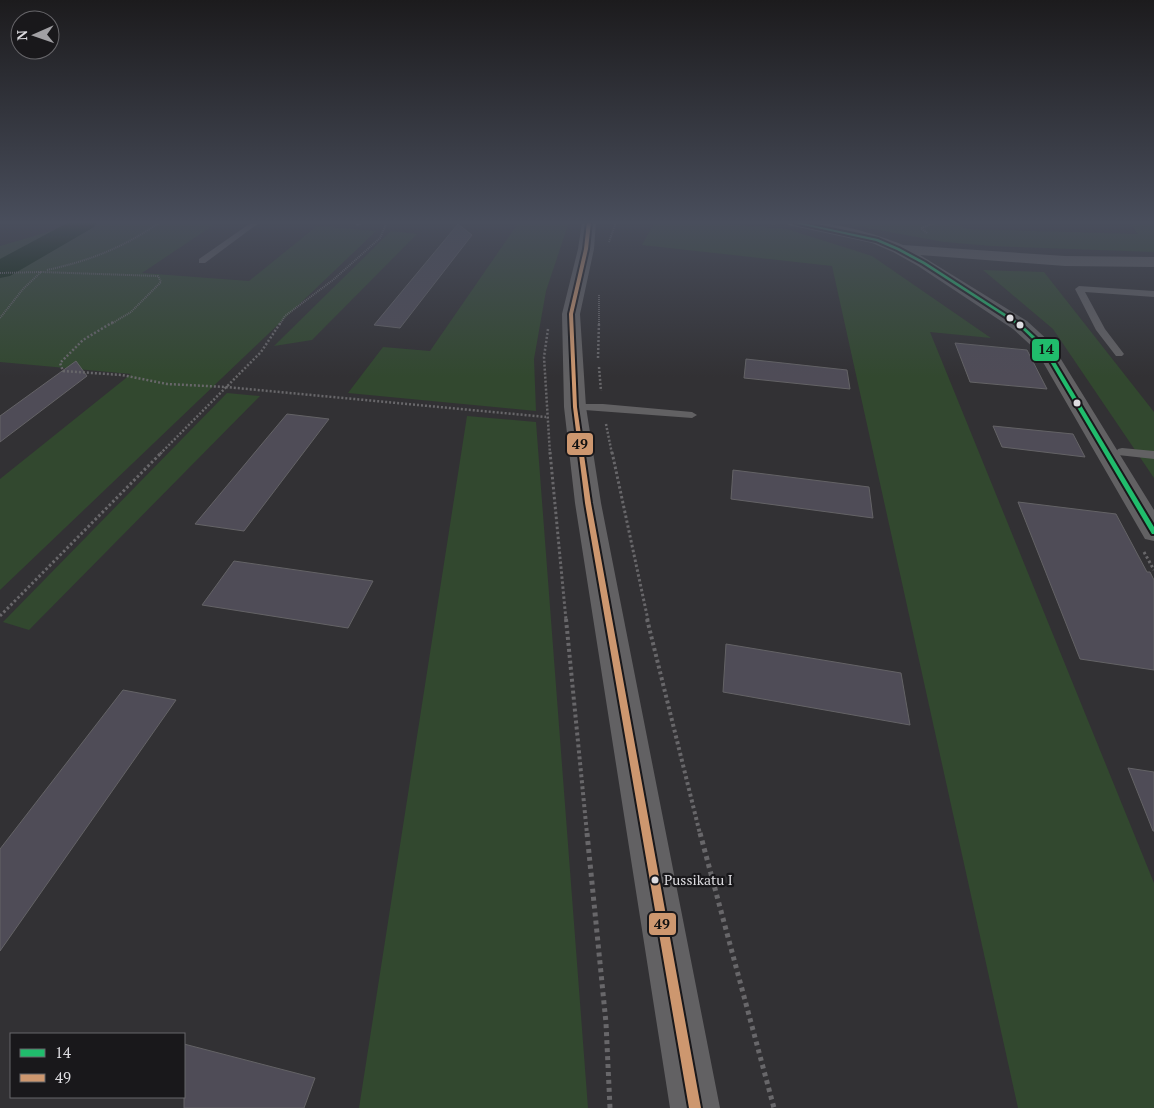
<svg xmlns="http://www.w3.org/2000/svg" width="1154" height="1108" viewBox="0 0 1154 1108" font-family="'PT Serif',serif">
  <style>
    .green { fill: #32482f }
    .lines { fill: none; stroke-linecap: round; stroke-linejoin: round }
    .river { fill: #072306; fill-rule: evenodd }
    .building { fill: #4f4c57; stroke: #646366 }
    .path-far4 { stroke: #68676a; stroke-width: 2; stroke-dasharray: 1 1; stroke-linecap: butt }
    .path-far3 { stroke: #68676a; stroke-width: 2.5; stroke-dasharray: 2 2; stroke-linecap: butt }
    .path-far2 { stroke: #68676a; stroke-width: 3; stroke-dasharray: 2.5 2.5; stroke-linecap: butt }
    .path-far1 { stroke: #68676a; stroke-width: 4; stroke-dasharray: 3 3; stroke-linecap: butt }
    .path { stroke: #68676a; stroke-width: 5; stroke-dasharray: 4 4; stroke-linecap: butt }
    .service { fill: #626163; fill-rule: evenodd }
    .minor { fill: #626163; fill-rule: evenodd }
    .tertiary { fill: #626163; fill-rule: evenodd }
    .bus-1-casing { stroke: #19181b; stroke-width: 4 }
    .bus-2-casing { stroke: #19181b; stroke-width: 4 }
    .bus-1 { fill: #20bc6c; fill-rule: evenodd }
    .bus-2 { fill: #cd976f; fill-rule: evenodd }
    .bus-dot { fill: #dddce0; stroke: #19181b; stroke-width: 2 }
    .labels { text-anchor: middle; stroke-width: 4.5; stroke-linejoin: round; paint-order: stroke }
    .near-bus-label { font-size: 14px; fill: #dddce0; stroke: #19181b; text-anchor: start }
    .line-badge { stroke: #19181b; stroke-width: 2 }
    .pale-badge-label { font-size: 14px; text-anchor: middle; font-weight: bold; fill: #111 }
  </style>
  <rect width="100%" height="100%" fill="#323134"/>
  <!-- green -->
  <path class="green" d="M 68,222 L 218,222 L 142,273 L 249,281 L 317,226 L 376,231 L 0,590 L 0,479 L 131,374 L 0,362 L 0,277 L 12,270 L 0,270 L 0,246 L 65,227 Z
    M 519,222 L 569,222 L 546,291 L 534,359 L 536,411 L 348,393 L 383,347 L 430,351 Z
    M 655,222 L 699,222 L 787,229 L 872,256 L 991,338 L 930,332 L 1154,883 L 1154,1108 L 1018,1108 L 832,266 L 642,245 Z
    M 835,222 L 950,222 L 967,229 L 1138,234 L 1129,222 L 1154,222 L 1154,252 L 992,246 L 944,242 Z
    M 391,231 L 417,234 L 312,340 L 274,346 Z
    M 983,270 L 1044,272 L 1154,412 L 1154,478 L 1053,329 Z
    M 227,393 L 260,396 L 29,630 L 3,622 Z
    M 467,416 L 536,422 L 588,1108 L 359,1108 Z"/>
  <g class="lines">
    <!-- river -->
    <path class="river" d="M 69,222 L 98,222 L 94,227 L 10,276 L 0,278 L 0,259 Z"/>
  </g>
  <!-- building -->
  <path class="building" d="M 458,224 L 472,235 L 400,328 L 374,325 Z
    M 955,343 L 1027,350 L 1047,389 L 970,382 Z
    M 746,359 L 847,370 L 850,389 L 744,378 Z
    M 76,361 L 87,376 L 0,442 L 0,416 Z
    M 287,414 L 329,419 L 244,531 L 195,524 Z
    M 993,426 L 1073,434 L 1085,457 L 1002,447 Z
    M 733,470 L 869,487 L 873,518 L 731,499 Z
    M 1018,502 L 1116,514 L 1147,572 L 1150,572 L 1154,580 L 1154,670 L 1080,659 Z
    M 234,561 L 373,581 L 348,628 L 202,605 Z
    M 726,644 L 901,673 L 910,725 L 723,692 Z
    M 123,690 L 176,700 L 0,951 L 0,849 Z
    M 1128,768 L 1154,772 L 1154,831 L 1153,831 Z
    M 184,1044 L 315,1078 L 304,1108 L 184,1108 Z"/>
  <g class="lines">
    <!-- path-far4 -->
    <path class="path-far4" d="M 762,222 L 776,224
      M 927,233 L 921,228 L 938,222
      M 609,242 L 616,222
      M 47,270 C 89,261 125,247 160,222
      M 0,273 L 41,272
      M 0,318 L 23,289 L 41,272 L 158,276 L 161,282 L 131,312 L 111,324
      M 280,324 L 285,316 L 333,280 L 380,238 L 387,222
      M 599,324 L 599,295"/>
    <!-- path-far3 -->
    <path class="path-far3" d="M 113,322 L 83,340 L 60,363 L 63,371 L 122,375 L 167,384 L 226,387 L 546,417
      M 548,329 L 544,357 L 550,454
      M 598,358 L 599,322
      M 599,367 L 601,391
      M 606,424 L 612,454
      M 160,454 L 261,352 L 281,322"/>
    <!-- path-far2 -->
    <path class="path-far2" d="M 550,452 L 566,620
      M 612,452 L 648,620
      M 1144,552 L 1154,570
      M 0,616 L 162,452"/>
    <!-- path-far1 -->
    <path class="path-far1" d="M 566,619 L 587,834
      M 647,619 L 700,834"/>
    <!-- path -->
    <path class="path" d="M 587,833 L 606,1023 L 610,1108
      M 700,833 L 774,1108"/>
    <!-- service -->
    <path class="service" d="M 252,222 L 260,222 L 205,263 L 199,263 L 199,259 Z
      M 357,222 L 365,222 L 358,226 L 354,224 Z
      M 1079,286 L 1154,291 L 1154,297 L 1085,292 L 1105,329 L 1124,354 L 1122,356 L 1116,356 L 1096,330 L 1075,289 Z
      M 575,404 L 603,404 L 692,412 L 697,415 L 692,418 L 571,409 L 570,407 L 571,405 Z
      M 1122,448 L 1154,451 L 1154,459 L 1118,455 L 1116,452 L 1118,449 Z"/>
    <!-- minor -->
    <path class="minor" d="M 787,222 C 820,218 872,232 903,245 L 1065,256 L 1154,257 L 1154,267 L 1065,266 L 920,255 L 1027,321 L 1051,343 L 1154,510 L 1154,541 L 1145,539 L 1036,350 L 1013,329 L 918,266 L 893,252 L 872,243 L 789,225 Z"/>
    <!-- tertiary -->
    <path class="tertiary" d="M 582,222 L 596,222 L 594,249 L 580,314 L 586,407 L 601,503 L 720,1108 L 670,1108 L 575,503 L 564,407 L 562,314 L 578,249 Z"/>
    <!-- bus-1 casing -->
    <g class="bus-1-casing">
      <path id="bus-1" d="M 793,222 L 797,222 L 878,239 L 899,248 L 925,262 L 1021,324 L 1046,347 L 1154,527 L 1154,534 L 1152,534 L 1042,348 L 1019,326 L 923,264 L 897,250 L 876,241 L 794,223 Z"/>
    </g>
    <!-- bus-2 casing -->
    <g class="bus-2-casing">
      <path id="bus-2" d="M 587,222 L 591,222 L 588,249 L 573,314 L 577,407 L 591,503 L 701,1108 L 689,1108 L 585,503 L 573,407 L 569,314 L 584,249 Z"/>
    </g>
    <!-- bus-1 -->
    <use href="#bus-1" class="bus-1"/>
    <!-- bus-2 -->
    <use href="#bus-2" class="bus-2"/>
  </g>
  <!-- sky -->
  <linearGradient id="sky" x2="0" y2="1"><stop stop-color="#1c1b1d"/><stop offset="0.59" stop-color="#494e5c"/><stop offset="1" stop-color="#494e5c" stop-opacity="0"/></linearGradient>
  <rect width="1154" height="377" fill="url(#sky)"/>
  <!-- markers -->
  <g class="bus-dot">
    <circle cx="1010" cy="318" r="4.5"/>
    <circle cx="1020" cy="325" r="4.5"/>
    <circle cx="1077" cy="403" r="4.5"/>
    <circle cx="655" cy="880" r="4.5"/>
  </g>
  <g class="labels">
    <!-- near-bus labels -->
    <g class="near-bus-label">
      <text x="664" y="885">Pussikatu I</text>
    </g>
  </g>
  <g class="line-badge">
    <rect x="1031" y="338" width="29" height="24" rx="5" fill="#20bc6c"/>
    <rect x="566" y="432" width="28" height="24" rx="5" fill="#cd976f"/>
    <rect x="648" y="912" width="29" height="24" rx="5" fill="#cd976f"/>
  </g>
  <g class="pale-badge-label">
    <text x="1046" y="354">14</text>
    <text x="580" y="449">49</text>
    <text x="662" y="929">49</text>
  </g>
  <!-- legend -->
  <rect x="10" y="1033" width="175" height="65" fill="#19181b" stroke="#67666a"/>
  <rect x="20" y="1049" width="25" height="8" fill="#20bc6c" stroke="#67666a"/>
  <text x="55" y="1058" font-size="15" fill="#dddce0">14</text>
  <rect x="20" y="1074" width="25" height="8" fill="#cd976f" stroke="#67666a"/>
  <text x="55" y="1083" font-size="15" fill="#dddce0">49</text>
  <!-- north arrow -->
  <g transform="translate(35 35) rotate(268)"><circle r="24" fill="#19181b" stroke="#67666a"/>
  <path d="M0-4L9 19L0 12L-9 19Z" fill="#a1a0a4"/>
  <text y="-8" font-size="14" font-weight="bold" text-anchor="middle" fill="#dddce0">N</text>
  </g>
</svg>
